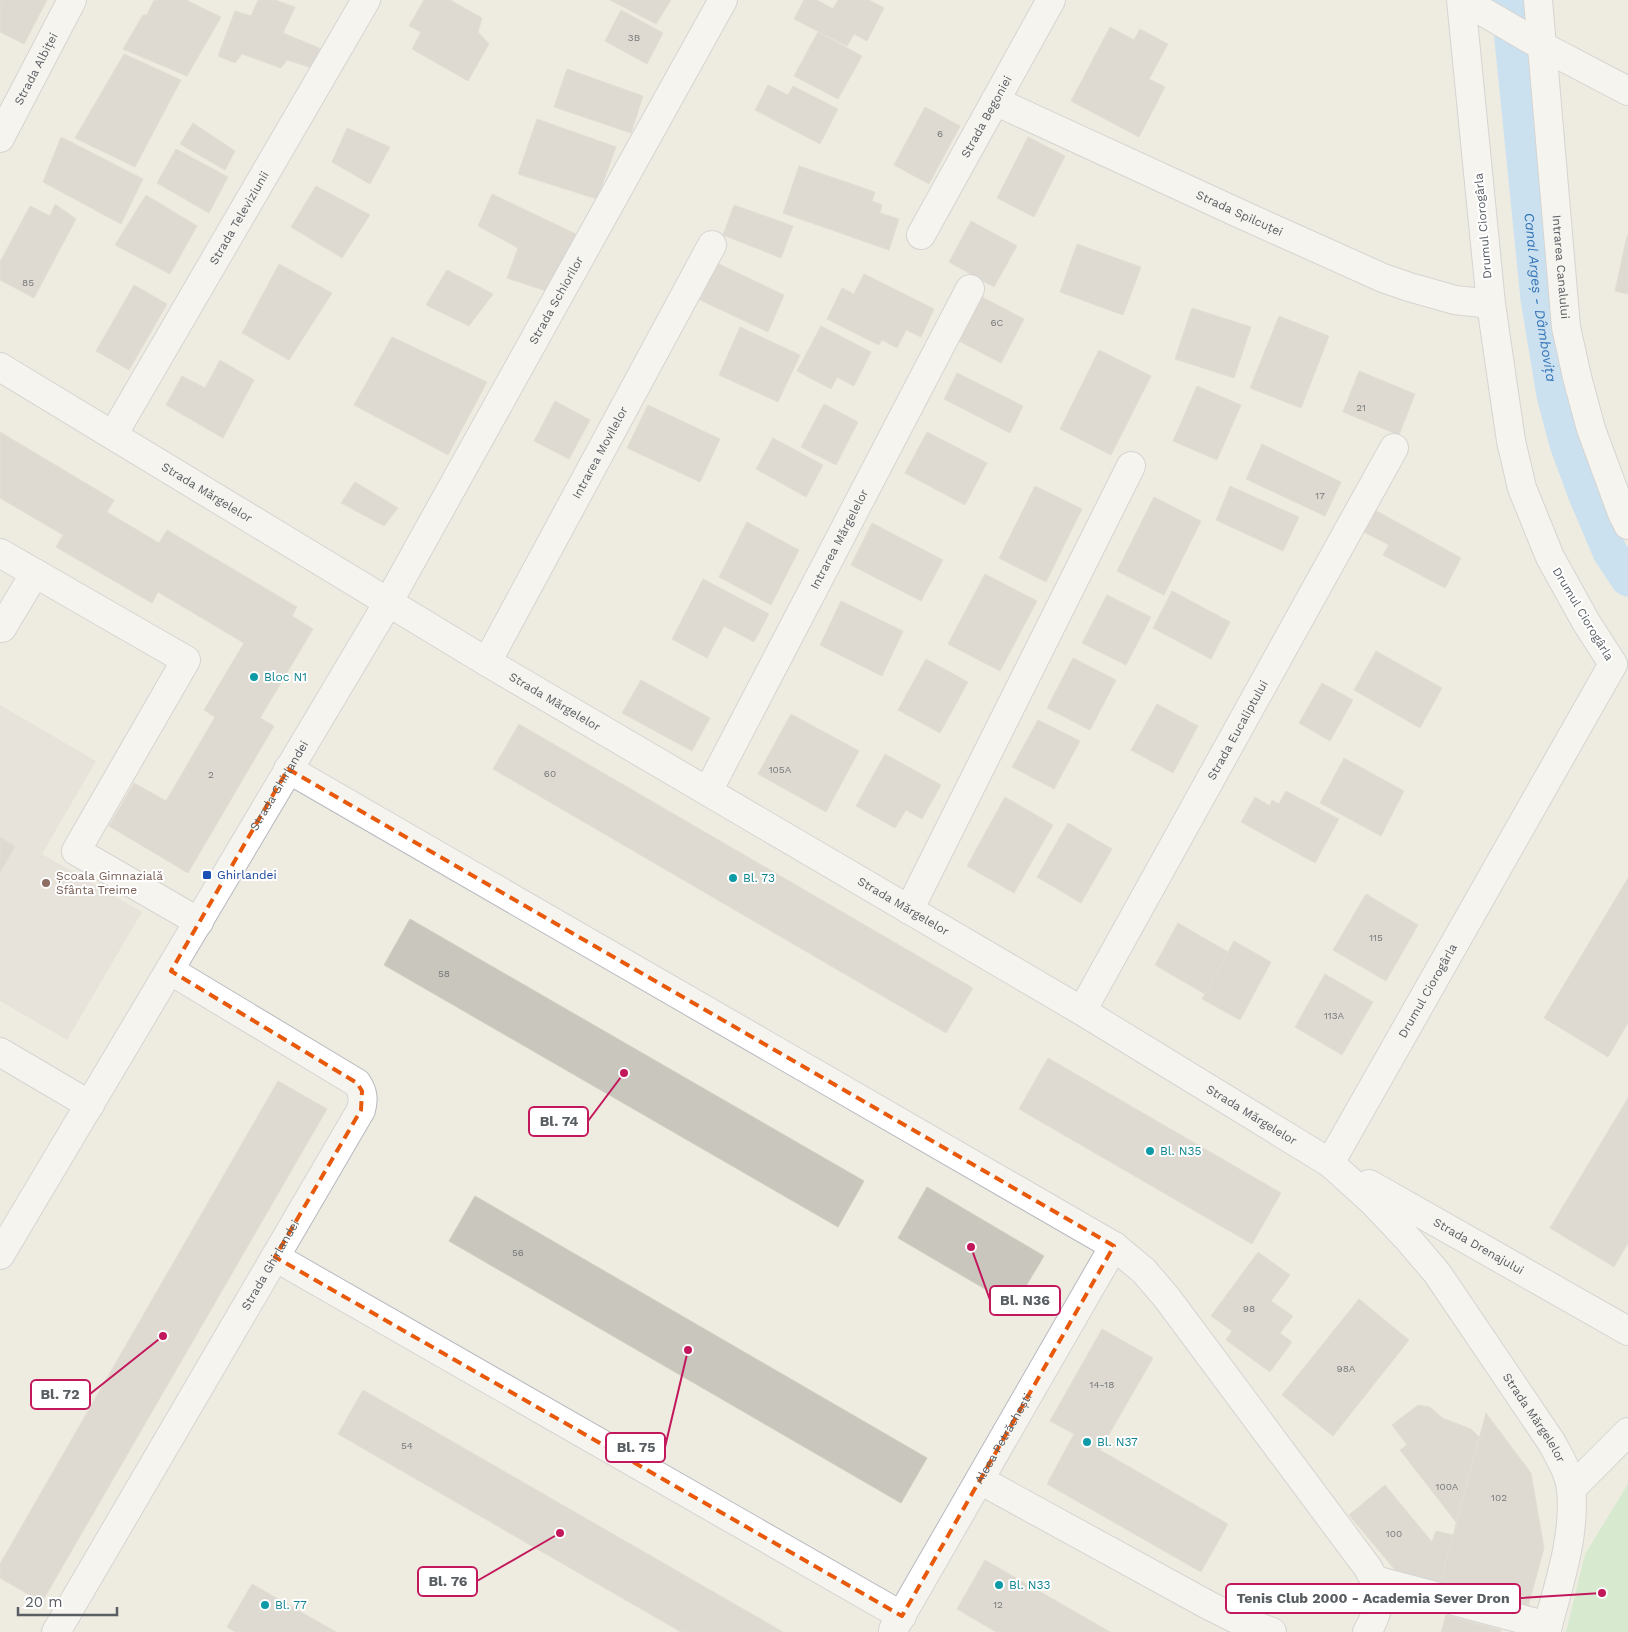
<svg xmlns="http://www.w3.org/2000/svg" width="1628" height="1632" viewBox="0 0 1628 1632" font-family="'Work Sans',sans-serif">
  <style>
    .education { fill: #dddad0 }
    .green { fill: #bbe8bb }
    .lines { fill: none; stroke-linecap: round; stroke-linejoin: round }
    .canal { stroke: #a0d5ff; stroke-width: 35 }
    .building { fill: #c9c6be; stroke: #d3cdbf }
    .minor-casing { stroke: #b6b9bf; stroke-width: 30 }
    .minor { stroke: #fff; stroke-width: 28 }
    .marked { fill: none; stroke: #e8590c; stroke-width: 4; stroke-dasharray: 10 6; stroke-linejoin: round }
    .culture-dot { fill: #0f9aa8; stroke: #fff; stroke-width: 2 }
    .transit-dot { fill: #1a4fb4; stroke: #fff; stroke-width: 2 }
    .education-dot { fill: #8d6e63; stroke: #fff; stroke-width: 2 }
    .labels { text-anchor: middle; stroke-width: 4; stroke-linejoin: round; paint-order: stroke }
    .number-label { font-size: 10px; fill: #75787a }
    .street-label { font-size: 12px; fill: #595e63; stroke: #fff }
    .culture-label { font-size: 12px; fill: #0d838f; stroke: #fff; text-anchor: start }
    .transit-label { font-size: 12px; fill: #164399; stroke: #fff; text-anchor: start }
    .education-label { font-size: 12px; fill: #785e54; stroke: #fff; text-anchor: start }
    .water-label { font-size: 14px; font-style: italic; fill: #3575b9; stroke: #fff }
    .leader { fill: none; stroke: #c2185b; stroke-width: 2 }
    .callout-dot { fill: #c2185b; stroke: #fff; stroke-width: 2 }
    .callout { fill: #fff; stroke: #c2185b; stroke-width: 2 }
    .callout-label { font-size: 14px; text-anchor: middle; font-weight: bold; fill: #595e63 }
  </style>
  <rect width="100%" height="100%" fill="#eeebe1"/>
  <!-- education -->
  <path class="education" d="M 0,705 L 96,761 L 42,854 L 142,912 L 67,1040 L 0,1001 Z"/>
  <!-- green -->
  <path class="green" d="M 1628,1484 L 1628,1632 L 1566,1632 L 1585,1554 Z"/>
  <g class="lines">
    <!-- canal -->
    <path class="canal" id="s1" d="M 1508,0 L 1538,299 L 1554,395 L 1567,444 L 1585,493 L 1610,552 L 1628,579"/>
  </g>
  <!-- building -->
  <path class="building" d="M 0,0 L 47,0 L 24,44 L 0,32 Z
    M 154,0 L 186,0 L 221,17 L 187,76 L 123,49 L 143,15 L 147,15 Z
    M 258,0 L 275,0 L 295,7 L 283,33 L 324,50 L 312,68 L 287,60 L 281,68 L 242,54 L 235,63 L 218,56 L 235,11 L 251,16 Z
    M 424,0 L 450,0 L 482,18 L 478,32 L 489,44 L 468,81 L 412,49 L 421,32 L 409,26 Z
    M 610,0 L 671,0 L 656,24 Z
    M 804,0 L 817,0 L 833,9 L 838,0 L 869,0 L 884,8 L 867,41 L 854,34 L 847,46 L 794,19 Z
    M 621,10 L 663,33 L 647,64 L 605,41 Z
    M 1110,27 L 1134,40 L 1140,29 L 1168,44 L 1149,79 L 1165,87 L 1139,137 L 1071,101 Z
    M 818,32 L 862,56 L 838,99 L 794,76 Z
    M 124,54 L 181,80 L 135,167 L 75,138 Z
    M 567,69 L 643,96 L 631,133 L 554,107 Z
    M 768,85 L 788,95 L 793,86 L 838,109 L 820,144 L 755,110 Z
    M 925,107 L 960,126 L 929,184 L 894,165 Z
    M 537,119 L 616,147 L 597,199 L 518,174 Z
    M 193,123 L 235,151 L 225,170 L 180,144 Z
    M 347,128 L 390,147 L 370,184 L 332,162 Z
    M 61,137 L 143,179 L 121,224 L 43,182 Z
    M 1028,137 L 1065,156 L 1034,217 L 997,198 Z
    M 176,149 L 228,177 L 209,213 L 157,183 Z
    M 799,166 L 875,192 L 872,201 L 882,205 L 880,213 L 899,219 L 889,250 L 783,213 Z
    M 316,186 L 370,215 L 342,258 L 291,227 Z
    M 492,194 L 578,235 L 549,292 L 507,278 L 518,248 L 478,226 Z
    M 146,195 L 197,226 L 170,274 L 115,245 Z
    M 55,204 L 76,219 L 34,298 L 0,280 L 0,262 L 30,206 L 50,216 Z
    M 734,205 L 793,226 L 781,258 L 723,235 Z
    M 971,221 L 1017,246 L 994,287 L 949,262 Z
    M 1627,236 L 1628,236 L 1628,294 L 1615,291 Z
    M 1077,244 L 1141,267 L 1123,315 L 1060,292 Z
    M 717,263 L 784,295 L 768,332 L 700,300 Z
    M 279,264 L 332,293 L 289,360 L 242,333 Z
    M 447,270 L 493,294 L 469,326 L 426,305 Z
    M 864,274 L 934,309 L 921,337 L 906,330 L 897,348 L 882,340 L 879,345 L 827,319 L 842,288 L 854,294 Z
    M 134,285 L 167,304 L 129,370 L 96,351 Z
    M 982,297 L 1024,319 L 1001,363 L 959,341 Z
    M 1192,308 L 1251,327 L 1234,378 L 1175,359 Z
    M 1279,316 L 1329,336 L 1301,408 L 1250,388 Z
    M 821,326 L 871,352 L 854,386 L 837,377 L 831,389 L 797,371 Z
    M 740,327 L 800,355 L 778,402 L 719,375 Z
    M 392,337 L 487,382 L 448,455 L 354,405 Z
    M 1099,350 L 1151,376 L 1111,455 L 1060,429 Z
    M 220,360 L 254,380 L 223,438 L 166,405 L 182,376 L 205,388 Z
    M 1359,371 L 1415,394 L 1399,435 L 1343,412 Z
    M 957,373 L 1023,406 L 1010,433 L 944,399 Z
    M 1197,386 L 1241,405 L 1217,460 L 1173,441 Z
    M 555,401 L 590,420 L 569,459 L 534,441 Z
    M 824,404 L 858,422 L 836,465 L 801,447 Z
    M 648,405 L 720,439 L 700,482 L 627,448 Z
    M 0,432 L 114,500 L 107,512 L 159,543 L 167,530 L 297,607 L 292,616 L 313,629 L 260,718 L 274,726 L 188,873 L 109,826 L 134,783 L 166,801 L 215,717 L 204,710 L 244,643 L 158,592 L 152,603 L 56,547 L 63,535 L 0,498 Z
    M 927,432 L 987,463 L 965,505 L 905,473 Z
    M 773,438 L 823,465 L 806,497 L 756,469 Z
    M 1262,444 L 1341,482 L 1325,516 L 1246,479 Z
    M 355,482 L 398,508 L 384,526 L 341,503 Z
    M 1035,486 L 1082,509 L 1046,582 L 999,558 Z
    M 1230,486 L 1299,517 L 1283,551 L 1216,520 Z
    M 1154,497 L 1201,521 L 1164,595 L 1117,571 Z
    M 1375,510 L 1461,558 L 1445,588 L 1383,555 L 1389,545 L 1364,532 Z
    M 747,522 L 799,550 L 771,605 L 719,577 Z
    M 872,523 L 943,560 L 921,601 L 851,565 Z
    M 985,574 L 1037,601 L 1000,671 L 948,644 Z
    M 703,579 L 769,614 L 754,642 L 724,626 L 707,658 L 672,639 Z
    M 1172,591 L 1230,622 L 1211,659 L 1153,628 Z
    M 1107,595 L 1151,617 L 1126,665 L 1082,643 Z
    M 841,601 L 903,631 L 882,676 L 820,645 Z
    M 1376,651 L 1442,688 L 1420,728 L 1354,690 Z
    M 1073,658 L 1116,680 L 1090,730 L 1047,708 Z
    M 926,659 L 968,682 L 940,733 L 898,710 Z
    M 641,680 L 710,718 L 692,751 L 622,713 Z
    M 1322,683 L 1353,700 L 1330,741 L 1299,723 Z
    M 1157,704 L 1198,726 L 1173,773 L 1131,750 Z
    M 791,714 L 859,751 L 826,812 L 758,774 Z
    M 1038,720 L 1080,741 L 1054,789 L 1012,767 Z
    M 519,724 L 973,988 L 946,1033 L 493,769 Z
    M 885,754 L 941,785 L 922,819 L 906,810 L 895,828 L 856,806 Z
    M 1344,758 L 1404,791 L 1381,836 L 1320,803 Z
    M 1286,791 L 1339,819 L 1315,863 L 1241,822 L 1255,797 L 1270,806 L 1272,800 L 1279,804 Z
    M 1005,797 L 1053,825 L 1014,893 L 967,866 Z
    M 1068,823 L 1112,849 L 1081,903 L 1037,877 Z
    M 0,837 L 15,846 L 0,873 Z
    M 1628,878 L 1628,1023 L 1608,1057 L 1544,1018 Z
    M 1366,894 L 1418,925 L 1386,981 L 1333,950 Z
    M 410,919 L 864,1181 L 838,1227 L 384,965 Z
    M 1178,923 L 1228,952 L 1205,994 L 1155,965 Z
    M 1234,941 L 1271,962 L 1240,1020 L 1202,999 Z
    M 1325,974 L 1373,1002 L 1342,1055 L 1295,1027 Z
    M 1048,1058 L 1281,1193 L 1252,1244 L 1019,1109 Z
    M 278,1081 L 327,1109 L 42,1602 L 0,1578 L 0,1564 Z
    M 1628,1098 L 1628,1243 L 1614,1267 L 1550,1228 Z
    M 927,1187 L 1044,1256 L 1014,1306 L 898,1238 Z
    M 475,1196 L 927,1458 L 901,1503 L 449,1241 Z
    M 1258,1252 L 1290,1275 L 1271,1301 L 1293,1316 L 1280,1333 L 1292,1342 L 1270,1372 L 1226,1340 L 1232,1331 L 1211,1316 Z
    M 1359,1299 L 1409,1340 L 1333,1436 L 1282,1395 Z
    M 1102,1329 L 1153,1358 L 1100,1450 L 1228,1524 L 1201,1572 L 1047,1484 L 1074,1434 L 1050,1421 Z
    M 363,1390 L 783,1632 L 681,1632 L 338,1434 Z
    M 1418,1405 L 1430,1407 L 1442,1418 L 1471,1429 L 1479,1437 L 1456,1522 L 1400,1450 L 1407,1445 L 1392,1425 Z
    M 1486,1413 L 1531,1473 L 1544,1548 L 1528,1607 L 1440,1583 Z
    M 1385,1485 L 1432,1542 L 1436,1531 L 1453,1535 L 1440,1583 L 1396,1571 L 1349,1515 Z
    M 985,1560 L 1110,1632 L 996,1632 L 957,1609 Z
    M 252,1584 L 336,1632 L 235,1632 L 227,1627 Z
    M 1446,1615 L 1501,1630 L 1500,1632 L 1441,1632 Z"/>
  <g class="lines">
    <!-- minor casing -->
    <g class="minor-casing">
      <g id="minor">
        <path d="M 1463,0 L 1542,46 L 1628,91"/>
        <path id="s2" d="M 1538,0 L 1566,327 L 1577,377 L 1591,429 L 1622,513 L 1628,525"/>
        <path id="s3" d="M 995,101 L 1245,216 L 1383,278 L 1409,287 L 1455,300 L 1491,304"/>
        <path id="s4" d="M 0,138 L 72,0"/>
        <path id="s5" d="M 921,235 L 1051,0"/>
        <path id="s6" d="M 0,367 L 487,662 L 1082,1011 L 1330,1163 L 1373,1202 L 1408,1239 L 1437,1273 L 1552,1443 C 1560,1458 1569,1473 1571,1489 C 1576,1536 1558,1587 1546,1632"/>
        <path id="s7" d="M 113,435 L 366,0"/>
        <path d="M 0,553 L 186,660 L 76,851 L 199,922"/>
        <path d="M 2,628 L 35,573"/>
        <path id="s8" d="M 487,662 L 712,245"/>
        <path d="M 288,769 L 1114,1246 L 1144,1271 L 1167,1298 L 1368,1568 C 1382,1591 1381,1609 1367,1632"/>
        <path id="s9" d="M 708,791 L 970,289"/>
        <path d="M 909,910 L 1131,466"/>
        <path id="s10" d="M 1082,1011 L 1394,448"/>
        <path d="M 0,1052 L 90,1105"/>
        <path id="s11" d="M 1330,1163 L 1613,664 L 1586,622 L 1550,557 L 1522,488 L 1511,441 L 1491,304 L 1461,0"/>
        <path id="s12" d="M 1369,1184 L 1628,1331"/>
        <path id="s13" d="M 0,1255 L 389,601 L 723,0"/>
        <path d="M 275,1257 L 902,1616"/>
        <path d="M 980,1480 L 1208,1605 L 1234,1618 L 1272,1632"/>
        <path d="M 1571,1489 L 1628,1432"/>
        <path d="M 1375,1580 L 1548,1626"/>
        <path id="s14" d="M 893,1630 L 1114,1246"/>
        <path id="s15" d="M 56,1632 L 361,1110 C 364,1099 363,1092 357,1083 L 171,971"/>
      </g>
    </g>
    <!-- minor -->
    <use href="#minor" class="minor"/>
  </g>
  <!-- marked area -->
  <path d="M0 0H1628V1632H0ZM 288,769 L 1114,1246 L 902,1616 L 275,1257 L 361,1110 L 362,1091 L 357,1083 L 171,971 Z" fill="#eeebe1" fill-opacity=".55" fill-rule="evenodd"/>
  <path class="marked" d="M 288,769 L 1114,1246 L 902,1616 L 275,1257 L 361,1110 L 362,1091 L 357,1083 L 171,971 Z"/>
  <!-- markers -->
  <g class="culture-dot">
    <circle cx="254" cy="677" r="5"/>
    <circle cx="733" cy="878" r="5"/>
    <circle cx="1150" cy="1151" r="5"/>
    <circle cx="1087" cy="1442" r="5"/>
    <circle cx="999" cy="1585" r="5"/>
    <circle cx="265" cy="1605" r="5"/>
  </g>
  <rect class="transit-dot" x="202" y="870" width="10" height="10" rx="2.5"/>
  <circle class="education-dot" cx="46" cy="883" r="5"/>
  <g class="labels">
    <!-- number labels -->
    <g class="number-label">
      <text x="634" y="41">3B</text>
      <text x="940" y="137">6</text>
      <text x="28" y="286">85</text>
      <text x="997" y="326">6C</text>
      <text x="1361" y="411">21</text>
      <text x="1320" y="499">17</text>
      <text x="780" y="773">105A</text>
      <text x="550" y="777">60</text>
      <text x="211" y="778">2</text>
      <text x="1376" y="941">115</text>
      <text x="444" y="977">58</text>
      <text x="1334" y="1019">113A</text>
      <text x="518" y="1256">56</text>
      <text x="1249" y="1312">98</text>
      <text x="1346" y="1372">98A</text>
      <text x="1102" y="1388">14-18</text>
      <text x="407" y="1449">54</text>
      <text x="1447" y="1490">100A</text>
      <text x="1499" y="1501">102</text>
      <text x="1394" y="1537">100</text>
      <text x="998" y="1608">12</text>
    </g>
    <!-- street labels -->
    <g class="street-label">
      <text dy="4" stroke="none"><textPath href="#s4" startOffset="78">Strada Albiței</textPath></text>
      <text dy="4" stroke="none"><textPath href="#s5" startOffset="135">Strada Begoniei</textPath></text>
      <text dy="4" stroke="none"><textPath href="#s3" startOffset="269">Strada Spilcuței</textPath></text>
      <text dy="4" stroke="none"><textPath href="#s7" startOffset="251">Strada Televiziunii</textPath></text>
      <text transform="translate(1483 226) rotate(-95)" y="4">Drumul Ciorogârla</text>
      <text dy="4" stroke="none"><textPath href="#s2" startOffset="268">Intrarea Canalului</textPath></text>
      <text dy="4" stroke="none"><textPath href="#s13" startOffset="1105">Strada Schiorilor</textPath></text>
      <text dy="4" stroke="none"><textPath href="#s8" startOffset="238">Intrarea Movilelor</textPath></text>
      <text dy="4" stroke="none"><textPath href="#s6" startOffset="242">Strada Mărgelelor</textPath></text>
      <text dy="4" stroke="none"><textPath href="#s9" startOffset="284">Intrarea Mărgelelor</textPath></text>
      <text transform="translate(1583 614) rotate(59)" y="4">Drumul Ciorogârla</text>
      <text dy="4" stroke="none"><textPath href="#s6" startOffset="648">Strada Mărgelelor</textPath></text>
      <text dy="4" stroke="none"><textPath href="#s10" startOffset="321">Strada Eucaliptului</textPath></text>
      <text dy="4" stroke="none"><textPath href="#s13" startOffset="546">Strada Ghirlandei</textPath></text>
      <text dy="4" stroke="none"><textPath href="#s6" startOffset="1052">Strada Mărgelelor</textPath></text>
      <text dy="4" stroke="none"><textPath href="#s11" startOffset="198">Drumul Ciorogârla</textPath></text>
      <text dy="4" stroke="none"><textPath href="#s6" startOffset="1458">Strada Mărgelelor</textPath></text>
      <text dy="4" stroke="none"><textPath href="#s12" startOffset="126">Strada Drenajului</textPath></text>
      <text dy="4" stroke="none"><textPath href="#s15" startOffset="425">Strada Ghirlandei</textPath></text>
      <text dy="4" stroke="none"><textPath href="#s6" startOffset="1878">Strada Mărgelelor</textPath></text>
      <text dy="4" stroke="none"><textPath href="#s14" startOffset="221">Aleea Petrăchești</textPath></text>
    </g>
    <!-- culture labels -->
    <g class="culture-label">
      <text x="264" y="681">Bloc N1</text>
      <text x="743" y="882">Bl. 73</text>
      <text x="1160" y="1155">Bl. N35</text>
      <text x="1097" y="1446">Bl. N37</text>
      <text x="1009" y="1589">Bl. N33</text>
      <text x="275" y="1609">Bl. 77</text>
    </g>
    <!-- transit labels -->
    <g class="transit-label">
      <text x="217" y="879">Ghirlandei</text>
    </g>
    <!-- education labels -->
    <g class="education-label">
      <text x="56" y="880">Școala Gimnazială<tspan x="56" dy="14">Sfânta Treime</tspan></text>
    </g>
    <!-- water labels -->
    <g class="water-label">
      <text dy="5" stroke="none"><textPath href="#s1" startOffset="299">Canal Argeș - Dâmbovița</textPath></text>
    </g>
  </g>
  <!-- callouts -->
  <path class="leader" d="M624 1073L588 1121M971 1247L990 1300M163 1336L90 1394M688 1350L665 1447M560 1533L477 1581M1602 1593L1520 1598"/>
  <g class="callout-dot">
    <circle cx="624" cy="1073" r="5"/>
    <circle cx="971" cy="1247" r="5"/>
    <circle cx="163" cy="1336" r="5"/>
    <circle cx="688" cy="1350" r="5"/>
    <circle cx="560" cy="1533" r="5"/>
    <circle cx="1602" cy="1593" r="5"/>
  </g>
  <g class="callout">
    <rect x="529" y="1107" width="59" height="29" rx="5"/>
    <rect x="990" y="1286" width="70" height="29" rx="5"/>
    <rect x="31" y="1380" width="59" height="29" rx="5"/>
    <rect x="606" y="1433" width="59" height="29" rx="5"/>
    <rect x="418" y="1567" width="59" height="29" rx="5"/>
    <rect x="1226" y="1584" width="294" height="29" rx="5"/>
  </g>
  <g class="callout-label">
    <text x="559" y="1126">Bl. 74</text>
    <text x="1025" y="1305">Bl. N36</text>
    <text x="60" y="1399">Bl. 72</text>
    <text x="636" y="1452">Bl. 75</text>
    <text x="448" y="1586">Bl. 76</text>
    <text x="1373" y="1603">Tenis Club 2000 - Academia Sever Dron</text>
  </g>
  <!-- scale -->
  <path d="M18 1607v8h99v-8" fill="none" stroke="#595e63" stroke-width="2.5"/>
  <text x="25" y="1607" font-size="15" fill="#595e63" stroke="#ffffff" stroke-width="4" paint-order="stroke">20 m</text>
</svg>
